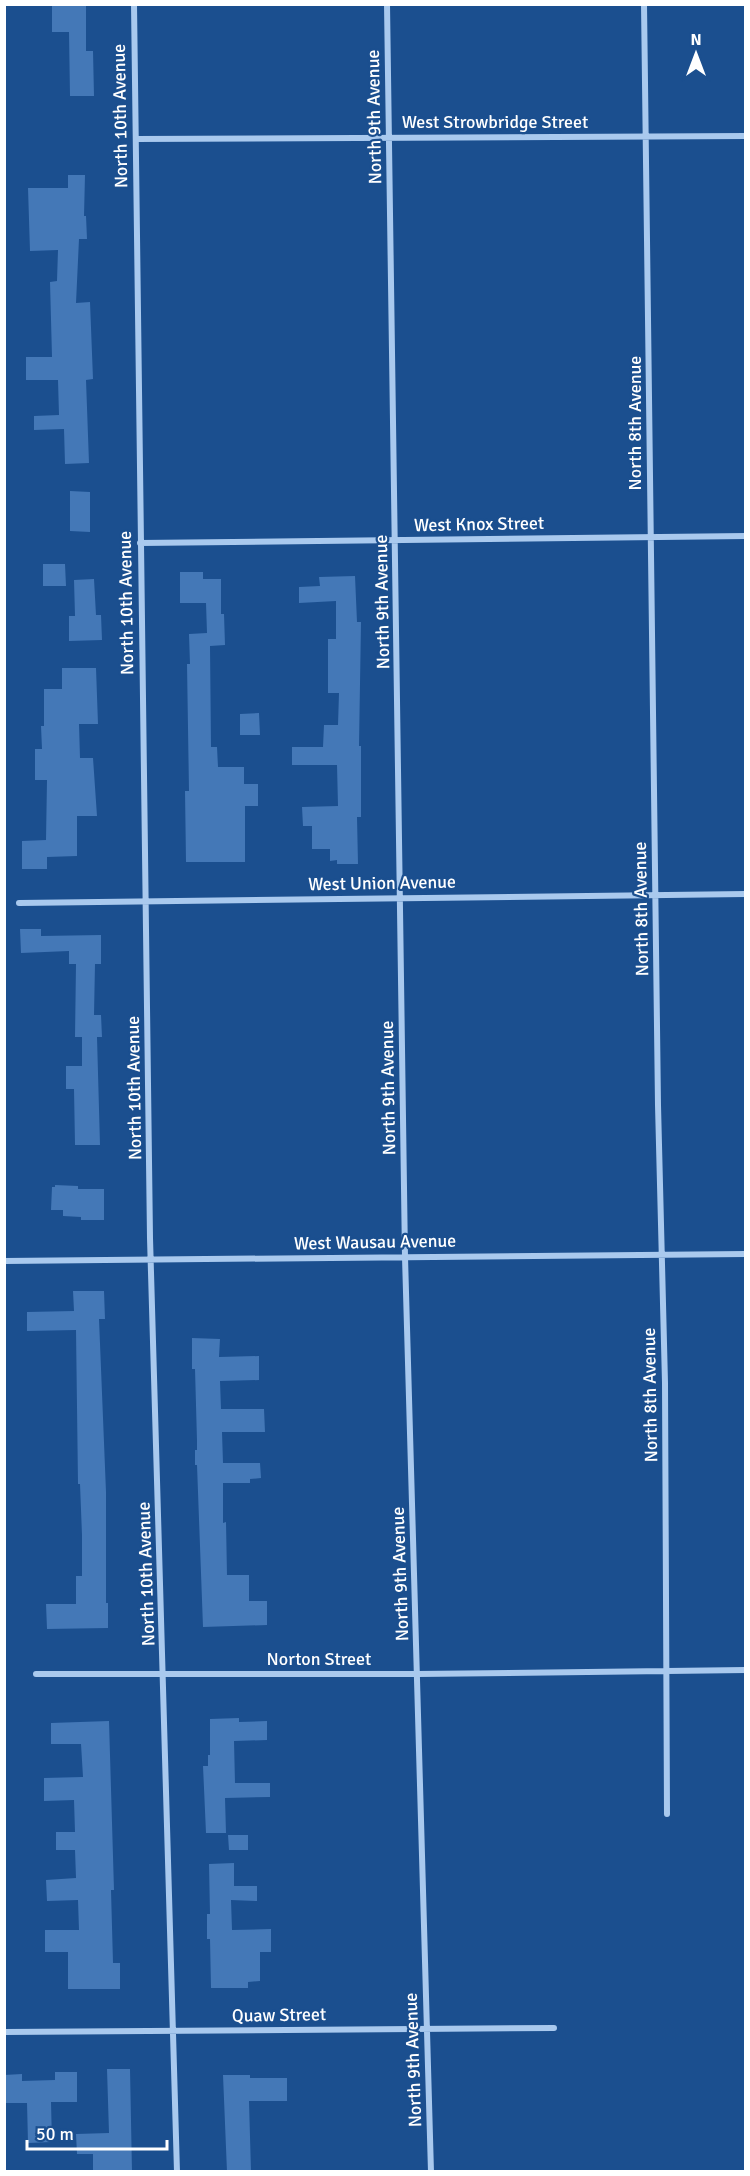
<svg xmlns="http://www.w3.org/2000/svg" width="750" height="2176" viewBox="0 0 750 2176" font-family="Signika,sans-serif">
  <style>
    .building { fill: #4478b7 }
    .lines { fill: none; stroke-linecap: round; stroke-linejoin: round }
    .minor { stroke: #a9c9ee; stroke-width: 6 }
    .labels { text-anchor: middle; stroke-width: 4.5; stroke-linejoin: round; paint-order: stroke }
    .street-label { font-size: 18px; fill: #fff; stroke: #1b4f8f }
  </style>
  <rect width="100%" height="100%" fill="#1b4f8f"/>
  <!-- building -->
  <path class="building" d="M 52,4 L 86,4 L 86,51 L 93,51 L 94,96 L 70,96 L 69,32 L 52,32 Z
    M 68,175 L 85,175 L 84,216 L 86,216 L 87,239 L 79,239 L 76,303 L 90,302 L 93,379 L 86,380 L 89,463 L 65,464 L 64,429 L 34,430 L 34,416 L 59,415 L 58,380 L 26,380 L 26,357 L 52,357 L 50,282 L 57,281 L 58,250 L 30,251 L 28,188 L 68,188 Z
    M 70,491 L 90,492 L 90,532 L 70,531 Z
    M 43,564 L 65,564 L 66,586 L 43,586 Z
    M 180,572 L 203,572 L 203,579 L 221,579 L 221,614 L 224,614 L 225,645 L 210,646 L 211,747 L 217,747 L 218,767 L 244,767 L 244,784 L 258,784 L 258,806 L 245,806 L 245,862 L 186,862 L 185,791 L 189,791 L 187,664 L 190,664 L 189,634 L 207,633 L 206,603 L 180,603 Z
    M 355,576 L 357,622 L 361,622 L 359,746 L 361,746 L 361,817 L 357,817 L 358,864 L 337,864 L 337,860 L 330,861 L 330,849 L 312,849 L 312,826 L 303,826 L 302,807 L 338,806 L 337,765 L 292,765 L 292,747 L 323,747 L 324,725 L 338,725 L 339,693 L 328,693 L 328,639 L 336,639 L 336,601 L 299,603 L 299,587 L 320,586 L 319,577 Z
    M 94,579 L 96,615 L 101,615 L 102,640 L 69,641 L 69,616 L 75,616 L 74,580 Z
    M 62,668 L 96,668 L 98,724 L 79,724 L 80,758 L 93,758 L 97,816 L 77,816 L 77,856 L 47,857 L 47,869 L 22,869 L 22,841 L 46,840 L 47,780 L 35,780 L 35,749 L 42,749 L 41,726 L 44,726 L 44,689 L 62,689 Z
    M 259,713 L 260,735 L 240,735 L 240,714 Z
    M 20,929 L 41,929 L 41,936 L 101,935 L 101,964 L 95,964 L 94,1015 L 101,1015 L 102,1037 L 97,1037 L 100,1145 L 75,1145 L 74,1089 L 66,1089 L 66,1066 L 82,1066 L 82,1037 L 75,1037 L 76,964 L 69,964 L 69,951 L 21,953 Z
    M 55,1185 L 78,1186 L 78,1189 L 104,1189 L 104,1220 L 81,1220 L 81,1217 L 63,1216 L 63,1210 L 51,1210 L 52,1187 L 55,1187 Z
    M 73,1291 L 104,1291 L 105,1319 L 99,1319 L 106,1492 L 106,1603 L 108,1603 L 108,1628 L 47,1629 L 46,1604 L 76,1604 L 76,1576 L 82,1576 L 82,1535 L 80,1484 L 78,1484 L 76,1330 L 27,1331 L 27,1312 L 74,1311 Z
    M 192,1338 L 220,1339 L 219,1357 L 259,1356 L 259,1380 L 220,1381 L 221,1409 L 264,1409 L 265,1432 L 222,1432 L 223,1463 L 260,1463 L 261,1478 L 250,1479 L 250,1483 L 223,1483 L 223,1523 L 226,1522 L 227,1575 L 249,1575 L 249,1601 L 267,1601 L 267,1625 L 203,1627 L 197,1465 L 195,1465 L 195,1450 L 197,1450 L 197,1441 L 195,1369 L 192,1369 Z
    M 239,1718 L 239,1722 L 267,1721 L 267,1740 L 234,1741 L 235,1783 L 270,1783 L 270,1797 L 225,1798 L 226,1833 L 206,1833 L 203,1766 L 208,1766 L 208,1755 L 210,1755 L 210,1719 Z
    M 109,1721 L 114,1890 L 111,1890 L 113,1963 L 120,1963 L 120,1989 L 68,1989 L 68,1952 L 45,1952 L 45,1930 L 79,1930 L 78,1900 L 47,1901 L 46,1880 L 76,1878 L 75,1850 L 56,1850 L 56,1832 L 75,1832 L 74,1800 L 44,1801 L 44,1778 L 83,1777 L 81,1744 L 51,1744 L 51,1723 Z
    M 228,1835 L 248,1835 L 248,1850 L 229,1850 Z
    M 234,1863 L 234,1886 L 257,1886 L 257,1901 L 231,1900 L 232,1930 L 271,1929 L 271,1952 L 260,1952 L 260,1981 L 248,1982 L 248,1988 L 211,1988 L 210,1939 L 207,1939 L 207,1914 L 210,1914 L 209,1864 Z
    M 107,2069 L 130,2069 L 132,2172 L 93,2172 L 93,2154 L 77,2154 L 76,2134 L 109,2133 Z
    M 55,2072 L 77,2072 L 77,2102 L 51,2102 L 52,2142 L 28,2143 L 27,2103 L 4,2103 L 4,2075 L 22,2074 L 22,2081 L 55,2080 Z
    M 223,2075 L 250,2075 L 250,2078 L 287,2078 L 287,2101 L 249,2101 L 251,2172 L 227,2172 Z"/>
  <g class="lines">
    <!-- minor -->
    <path class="minor" d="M 134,4 L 150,1238 L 177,2172
      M 387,4 L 405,1257 L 431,2172
      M 644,4 L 658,1105 L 665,1383 L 667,1814
      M 136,139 L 746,136
      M 140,543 L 746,536
      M 19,903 L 746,894
      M 4,1261 L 746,1254
      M 36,1674 L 418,1674 L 746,1670
      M 4,2032 L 554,2028"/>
  </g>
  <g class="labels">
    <!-- street labels -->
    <g class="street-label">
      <text transform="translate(120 116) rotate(-91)" y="6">North 10th Avenue</text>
      <text transform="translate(374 117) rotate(-91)" y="6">North 9th Avenue</text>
      <text x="495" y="128">West Strowbridge Street</text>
      <text transform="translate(635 423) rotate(-90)" y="6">North 8th Avenue</text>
      <text transform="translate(479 524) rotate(-1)" y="6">West Knox Street</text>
      <text transform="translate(382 602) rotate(-91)" y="6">North 9th Avenue</text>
      <text transform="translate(126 603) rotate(-91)" y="6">North 10th Avenue</text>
      <text transform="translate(382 883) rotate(-1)" y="6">West Union Avenue</text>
      <text transform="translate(641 909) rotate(-91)" y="6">North 8th Avenue</text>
      <text transform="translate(134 1088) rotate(-91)" y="6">North 10th Avenue</text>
      <text transform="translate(388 1088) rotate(-91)" y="6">North 9th Avenue</text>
      <text transform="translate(375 1242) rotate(-1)" y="6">West Wausau Avenue</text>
      <text transform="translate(650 1395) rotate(-91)" y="6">North 8th Avenue</text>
      <text transform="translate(146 1574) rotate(-92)" y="6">North 10th Avenue</text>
      <text transform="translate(400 1574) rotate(-92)" y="6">North 9th Avenue</text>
      <text x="319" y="1665">Norton Street</text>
      <text transform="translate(279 2015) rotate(-1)" y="6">Quaw Street</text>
      <text transform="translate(413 2060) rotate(-92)" y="6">North 9th Avenue</text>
    </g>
  </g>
  <!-- border -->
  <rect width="750" height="2176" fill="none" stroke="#ffffff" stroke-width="12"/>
  <!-- north arrow -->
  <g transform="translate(696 54)" stroke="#1b4f8f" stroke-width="4.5" paint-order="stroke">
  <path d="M0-4.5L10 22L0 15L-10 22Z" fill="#ffffff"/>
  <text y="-9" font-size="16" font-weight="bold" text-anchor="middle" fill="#ffffff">N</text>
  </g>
  <!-- scale -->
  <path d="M27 2140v9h140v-9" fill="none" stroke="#ffffff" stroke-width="3"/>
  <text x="36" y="2140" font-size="18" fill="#ffffff" stroke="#1b4f8f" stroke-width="4.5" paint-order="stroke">50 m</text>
</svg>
